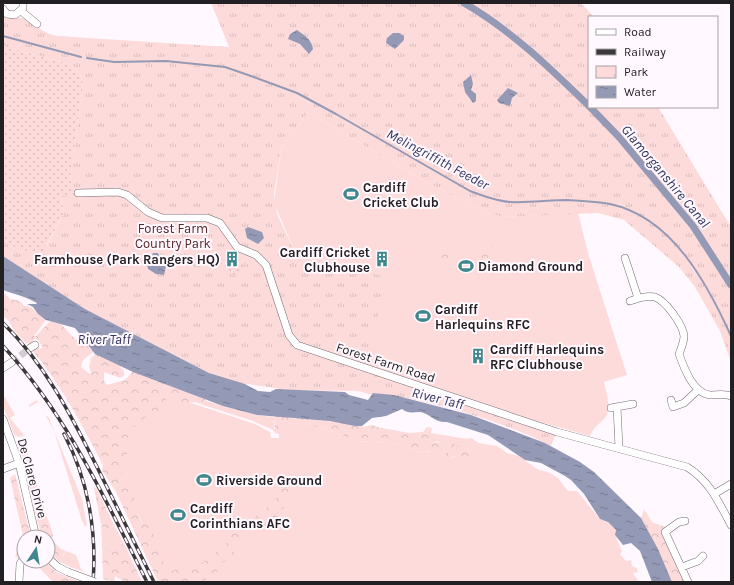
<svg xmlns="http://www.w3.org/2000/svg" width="734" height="585" viewBox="0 0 734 585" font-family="Karla,sans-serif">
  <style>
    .grass { fill: #fedbdb }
    .forest { fill: url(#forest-crowns) }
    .park { fill: url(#park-tufts) }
    .garden { fill: url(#garden-dots) }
    .water { fill: url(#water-ripples) }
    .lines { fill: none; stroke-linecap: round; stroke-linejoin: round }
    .stream { stroke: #949ab6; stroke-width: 2 }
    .canal { stroke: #949ab6; stroke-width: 7 }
    .minor-tunnel { stroke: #d3cdd2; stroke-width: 7; stroke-dasharray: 7 3.5; stroke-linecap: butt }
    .minor-casing { stroke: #736c73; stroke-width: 8 }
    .minor { stroke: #fff; stroke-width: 7 }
    .rail-casing { stroke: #3b383b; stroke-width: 3.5 }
    .rail { stroke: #fff8fe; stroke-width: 2; stroke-dasharray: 6; stroke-linecap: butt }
    .minor-bridge-casing { stroke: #736c73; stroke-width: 8; stroke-linecap: butt }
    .minor-bridge { stroke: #fff; stroke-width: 7 }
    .labels { text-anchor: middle; stroke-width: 4; stroke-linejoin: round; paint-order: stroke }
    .poi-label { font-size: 13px; font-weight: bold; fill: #232023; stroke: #fff8fe; text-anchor: start }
    .park-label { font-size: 13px; fill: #572629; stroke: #fff8fe }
    .street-label { font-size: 13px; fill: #232023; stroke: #fff8fe }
    .water-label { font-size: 14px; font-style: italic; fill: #30355e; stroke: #fff8fe }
  </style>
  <defs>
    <pattern id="forest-crowns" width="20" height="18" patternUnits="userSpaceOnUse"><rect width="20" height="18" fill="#fedbdb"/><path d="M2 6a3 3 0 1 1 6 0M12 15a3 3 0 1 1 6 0" fill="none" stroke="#d9bcbc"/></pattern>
    <pattern id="park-tufts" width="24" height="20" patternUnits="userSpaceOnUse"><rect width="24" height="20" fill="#fedbdb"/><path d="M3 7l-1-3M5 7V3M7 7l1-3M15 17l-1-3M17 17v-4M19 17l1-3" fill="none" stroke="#d9bcbc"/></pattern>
    <pattern id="garden-dots" width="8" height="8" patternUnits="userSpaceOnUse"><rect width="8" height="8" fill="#fedbdb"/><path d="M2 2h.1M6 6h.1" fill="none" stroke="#d9bcbc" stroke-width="1.8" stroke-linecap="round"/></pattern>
    <pattern id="water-ripples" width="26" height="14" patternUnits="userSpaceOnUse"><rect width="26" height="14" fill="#949ab6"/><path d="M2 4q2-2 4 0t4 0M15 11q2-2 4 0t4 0" fill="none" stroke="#787d94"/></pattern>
  </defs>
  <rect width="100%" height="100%" fill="#fff8fe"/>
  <!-- grass -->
  <path class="grass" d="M 308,112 L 422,180 L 487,213 L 503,217 L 578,213 L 588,253 L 627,375 L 604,382 C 606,393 613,410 604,419 C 598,425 593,428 590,436 L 512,414 L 367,367 L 296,254 L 274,203 L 281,149 Z
    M 3,394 L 15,415 L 10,418 L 24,435 C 21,438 17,437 14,434 L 3,406 Z
    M 167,395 L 255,424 L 270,432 L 271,438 L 279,438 L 279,434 L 275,433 L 273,430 L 253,421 L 200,404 L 206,401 L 257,415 L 274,417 L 274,429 L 285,423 L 296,424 L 320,427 L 358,441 L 401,444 L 420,453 L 443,449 L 451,458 L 457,456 L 470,456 L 469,449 L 448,445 L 443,446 L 438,441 L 432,443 L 427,434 L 423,432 L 427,427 L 432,428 L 431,433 L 467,439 L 471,438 L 479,443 L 497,446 L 507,453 L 519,456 L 537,469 L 550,473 L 558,478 L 568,491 L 577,491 L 600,519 L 608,522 L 616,530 L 615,535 L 622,551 L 620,554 L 626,561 L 631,560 L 632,566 L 637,568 L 638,572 L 633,573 L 639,582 L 183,582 L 169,578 L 117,471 L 123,426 Z
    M 37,400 L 46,417 L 48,416 L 82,499 L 87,526 L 85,526 L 82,521 L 54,431 L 38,402 L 29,407 L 29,405 Z
    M 27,444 L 27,452 L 40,494 L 39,493 L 37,495 L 38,500 L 37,512 L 41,517 L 37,520 L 21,451 L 23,446 Z
    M 101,525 L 103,528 L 113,527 L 114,525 L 125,545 L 121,543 L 110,548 L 105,544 L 102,545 Z
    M 48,546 L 63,556 L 66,551 L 76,555 L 81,569 L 85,572 C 73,568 49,561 48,546 Z"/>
  <!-- forest -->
  <path class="forest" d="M 485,239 L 492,241 L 493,246 L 487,259 L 479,258 L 477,252 L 481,241 Z
    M 441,250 L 453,255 L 453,263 L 449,266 L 437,261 L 436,251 Z
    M 3,292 L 10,299 L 20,301 L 24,306 C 33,305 39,316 46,320 L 34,336 L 35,337 L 51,320 C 68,323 71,345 90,344 L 94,352 C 88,356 82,359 81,367 L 90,374 L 91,372 L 89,367 L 91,358 L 101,350 L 122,364 L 120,367 L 124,371 L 124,376 L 120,378 L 104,372 L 104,381 L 107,385 L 125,380 L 135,369 L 206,400 L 206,402 L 200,404 L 195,402 L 181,403 L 174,398 L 168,396 L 165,398 L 168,404 L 166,412 L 164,410 L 159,412 L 150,411 L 150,415 L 144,418 L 140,425 L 127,428 L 133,435 L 128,440 L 127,454 L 121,470 L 123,475 L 128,477 C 131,486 133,499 138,505 L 137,513 L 142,523 L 148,525 L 158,541 L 159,552 L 161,559 L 172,571 C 180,568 183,564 189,572 L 216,553 L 217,548 L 226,545 L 229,533 L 245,529 L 254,524 L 256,516 L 274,502 L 278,496 L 279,484 L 282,481 C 301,492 274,525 261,532 C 259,533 255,534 252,534 L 250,542 L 238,543 L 234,547 C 235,559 227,559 219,564 L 217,573 L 207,576 L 205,582 L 158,582 L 116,492 L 102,470 L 103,465 C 81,423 61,384 31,349 L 43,348 L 39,341 L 35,338 L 30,345 L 28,342 L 27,344 L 15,332 L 8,320 L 3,316 Z
    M 279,415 L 295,419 L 299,416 L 359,424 L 363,427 L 372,425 L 377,427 L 409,433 L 423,432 L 429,436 L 432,443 L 440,442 L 443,446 L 452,443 L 460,447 L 466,445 L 471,453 L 470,457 L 466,459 L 457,456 L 446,458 L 446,452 L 443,449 L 436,454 L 429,451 L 420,453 L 401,444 L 358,441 L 320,427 L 285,423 L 282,426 L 285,431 L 284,434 L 275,432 L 274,417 Z
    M 15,474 L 31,537 L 24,537 L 24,554 L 18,558 L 15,556 L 24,540 L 10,478 Z
    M 96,487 L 114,525 L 111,528 L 103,528 L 101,524 L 94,488 Z
    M 38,491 L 52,531 L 53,536 L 50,538 L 61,549 L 66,551 L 61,557 C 50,555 48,546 48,537 L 42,537 L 37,520 L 40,515 L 36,509 Z
    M 644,509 L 652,522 L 665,527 L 685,582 L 666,582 L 640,521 Z
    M 116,542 L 125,545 L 142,582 L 125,582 L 115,576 L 114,582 L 103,579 L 102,545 L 105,544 L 110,548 Z
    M 34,561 L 45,561 L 56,572 L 80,582 L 53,582 C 46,575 40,569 34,561 Z"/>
  <!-- park -->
  <path class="park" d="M 211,3 L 581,3 L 594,17 L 589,17 L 589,107 L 658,107 L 731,227 L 731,362 L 720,331 L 695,287 L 679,267 L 624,220 L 598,213 L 503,217 L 487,213 L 422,180 L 308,112 L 281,149 L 274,194 L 277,214 L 296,254 L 385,277 L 367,371 L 556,434 L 551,446 C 506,422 424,398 373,393 L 372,395 L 358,391 L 288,390 L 234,382 L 209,373 L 85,309 L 3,256 L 3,238 L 15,247 L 46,247 L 64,213 L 60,195 L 74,197 L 74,190 L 70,179 L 83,85 C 82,76 78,70 69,64 L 3,46 L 3,15 C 10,18 15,17 22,18 C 32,20 40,33 57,36 L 229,47 Z"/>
  <!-- garden -->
  <path class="garden" d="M 3,46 L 69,64 C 77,69 82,76 83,85 L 70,179 L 74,190 L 74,198 L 60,195 L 64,213 L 41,255 L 15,247 L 3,238 Z
    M 219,264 L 232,264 L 236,269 L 238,268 L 237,264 L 243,265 L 239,272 L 241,274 L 234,276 L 229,270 L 217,268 Z"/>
  <!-- water -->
  <path class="water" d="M 297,30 C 304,35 312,40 313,49 L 309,54 L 300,44 L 288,39 L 290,34 Z
    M 393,33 L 399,33 L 404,36 L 404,40 L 395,49 L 386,43 L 387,38 Z
    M 471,75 L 473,84 L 471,90 L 476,94 L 476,101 L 473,103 L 465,92 L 463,82 Z
    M 508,88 L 518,93 L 512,98 L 510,106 L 499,103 L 497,100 Z
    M 248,227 L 262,232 L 264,238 L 258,244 L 247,238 L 245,229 Z
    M 153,253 L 158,253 L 162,263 L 166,266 L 164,275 L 156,274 L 148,269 L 147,264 L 151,260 L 151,257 Z
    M 3,256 L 85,309 L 209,373 L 245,384 L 258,391 L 270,392 L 276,389 L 345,392 L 349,395 L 368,400 L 373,393 L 394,395 L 471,415 L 545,443 L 580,462 L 594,472 L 641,518 L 658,549 L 672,582 L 652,582 L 640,551 L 631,543 L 623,545 L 615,535 L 616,530 L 608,522 L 600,519 L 584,494 L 571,480 L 565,476 L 541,463 L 525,460 L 488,435 L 447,422 C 435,423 429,413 420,412 C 413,412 408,414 402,409 L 386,416 L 372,418 L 362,426 L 355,426 L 330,421 L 257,415 L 223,406 L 133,372 L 95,354 L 75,328 L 46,320 L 38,314 L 33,307 L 27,304 L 36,304 L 37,303 C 27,297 14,294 3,290 Z"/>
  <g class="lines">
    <!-- stream -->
    <path class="stream" d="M 3,36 L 81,57
      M 87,58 L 114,62 L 166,61 L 225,67 L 251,76 L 297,93 L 336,114 L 470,191 C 483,196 496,201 510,202 C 530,203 549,200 568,200 C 582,201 597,201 610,204 C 672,217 707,283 731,336"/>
    <!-- canal -->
    <path class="canal" d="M 464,3 C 511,30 550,68 589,106
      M 590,107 L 619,137 L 693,226 L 731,285"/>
    <!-- minor-tunnel -->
    <path class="minor-tunnel" d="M 12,362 L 30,348"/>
    <!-- minor casing -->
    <g class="minor-casing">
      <path id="minor" d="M 3,9 L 7,14 L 15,15 L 23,8 L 23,3
        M 21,11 L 37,24
        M 78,193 L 118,192 L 127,195 L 148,212 L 162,218 L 207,218 L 220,223 L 237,247 L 256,255 L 266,265 L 289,335 L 297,345 L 557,432 L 687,467 C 710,481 719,503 731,525
        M 625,258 L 638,298
        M 630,301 C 638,298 647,295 655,297 C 666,301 683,325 684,336 C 684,342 681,349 679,354 C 684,368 693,393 710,395 C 717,395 724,393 731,396
        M 30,348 L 35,345
        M 3,368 L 12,362
        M 671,400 L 673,407 L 684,403 L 698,390
        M 617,407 L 619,447
        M 611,408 L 633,404
        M 3,419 L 19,463 L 36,537
        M 3,469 L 19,463
        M 714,494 L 731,484
        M 685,521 L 679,522 L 665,532 L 688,582
        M 48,558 L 58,567 L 68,572
        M 682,567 L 698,561 L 703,556
        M 19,582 L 20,564 L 24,557"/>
    </g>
    <!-- minor -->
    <use href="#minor" class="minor"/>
    <!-- rail casing -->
    <g class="rail-casing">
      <path id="rail" d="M 3,323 C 45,364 71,415 97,467 C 116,505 135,544 154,582
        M 3,346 C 67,415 105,499 147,582
        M 64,434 C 88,479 97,531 93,582"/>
    </g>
    <!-- rail -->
    <use href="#rail" class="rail"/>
    <!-- minor-bridge casing -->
    <g class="minor-bridge-casing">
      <path id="minor-bridge" d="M 68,572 L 95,582"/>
    </g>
    <!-- minor-bridge -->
    <use href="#minor-bridge" class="minor-bridge"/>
  </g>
  <!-- icons -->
  <defs>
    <g id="stadium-bare" transform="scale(1.2)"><path d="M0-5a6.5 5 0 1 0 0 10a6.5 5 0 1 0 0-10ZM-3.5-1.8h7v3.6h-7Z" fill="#3f878c" stroke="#fff8fe" stroke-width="2.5" paint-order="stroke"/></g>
    <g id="building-bare" transform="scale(1.2)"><path d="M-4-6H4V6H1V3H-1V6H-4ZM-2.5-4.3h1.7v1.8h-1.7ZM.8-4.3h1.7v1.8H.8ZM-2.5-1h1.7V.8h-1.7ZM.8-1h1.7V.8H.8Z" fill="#3f878c" stroke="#fff8fe" stroke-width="2.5" paint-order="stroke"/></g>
  </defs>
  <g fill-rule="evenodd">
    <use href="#stadium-bare" x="351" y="194"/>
    <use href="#building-bare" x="232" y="259"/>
    <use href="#building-bare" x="382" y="259"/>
    <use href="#stadium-bare" x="466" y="266"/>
    <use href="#stadium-bare" x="423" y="316"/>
    <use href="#building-bare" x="478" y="356"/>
    <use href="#stadium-bare" x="204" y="480"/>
    <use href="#stadium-bare" x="178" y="515"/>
  </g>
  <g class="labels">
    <!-- poi labels -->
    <g class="poi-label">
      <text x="363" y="192">Cardiff<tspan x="363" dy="15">Cricket Club</tspan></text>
      <text x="370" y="257" text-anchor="end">Cardiff Cricket<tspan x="370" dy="15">Clubhouse</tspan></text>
      <text x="220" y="264" text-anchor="end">Farmhouse (Park Rangers HQ)</text>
      <text x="478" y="271">Diamond Ground</text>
      <text x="435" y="314">Cardiff<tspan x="435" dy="15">Harlequins RFC</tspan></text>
      <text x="490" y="354">Cardiff Harlequins<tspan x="490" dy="15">RFC Clubhouse</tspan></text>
      <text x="216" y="485">Riverside Ground</text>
      <text x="190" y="513">Cardiff<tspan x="190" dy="15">Corinthians AFC</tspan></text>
    </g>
    <!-- park labels -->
    <g class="park-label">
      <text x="173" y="233">Forest Farm<tspan x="173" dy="15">Country Park</tspan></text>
    </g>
    <!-- street labels -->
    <g class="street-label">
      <text transform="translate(386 362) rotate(18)" y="5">Forest Farm Road</text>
      <text transform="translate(33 478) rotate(75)" y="5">De Clare Drive</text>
    </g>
    <!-- water labels -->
    <g class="water-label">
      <text transform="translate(438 159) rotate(28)" y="5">Melingriffith Feeder</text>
      <text transform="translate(666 176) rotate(50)" y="5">Glamorganshire Canal</text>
      <text x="104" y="344">River Taff</text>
      <text transform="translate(438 398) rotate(14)" y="5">River Taff</text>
    </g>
  </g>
  <!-- border -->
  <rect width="734" height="585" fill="none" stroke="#232023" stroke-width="8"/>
  <!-- legend -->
  <rect x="588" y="16" width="130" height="92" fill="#fff8fe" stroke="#a7a2a6"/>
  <rect x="596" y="29" width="20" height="6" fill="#ffffff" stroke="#a7a2a6"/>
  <text x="624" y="36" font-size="12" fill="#232023">Road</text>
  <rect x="596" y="49" width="20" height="6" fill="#3b383b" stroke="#a7a2a6"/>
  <text x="624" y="56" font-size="12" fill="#232023">Railway</text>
  <rect x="596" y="66" width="20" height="12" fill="url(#park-tufts)" stroke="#a7a2a6"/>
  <text x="624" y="76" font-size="12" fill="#232023">Park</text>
  <rect x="596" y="86" width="20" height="12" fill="url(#water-ripples)" stroke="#a7a2a6"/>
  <text x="624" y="96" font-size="12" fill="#232023">Water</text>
  <!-- north arrow -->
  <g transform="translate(36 549) rotate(12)"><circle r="19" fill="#fff8fe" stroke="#a7a2a6"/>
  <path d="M0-3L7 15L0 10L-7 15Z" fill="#3f878c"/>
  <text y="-6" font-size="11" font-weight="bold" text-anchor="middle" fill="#232023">N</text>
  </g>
</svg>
